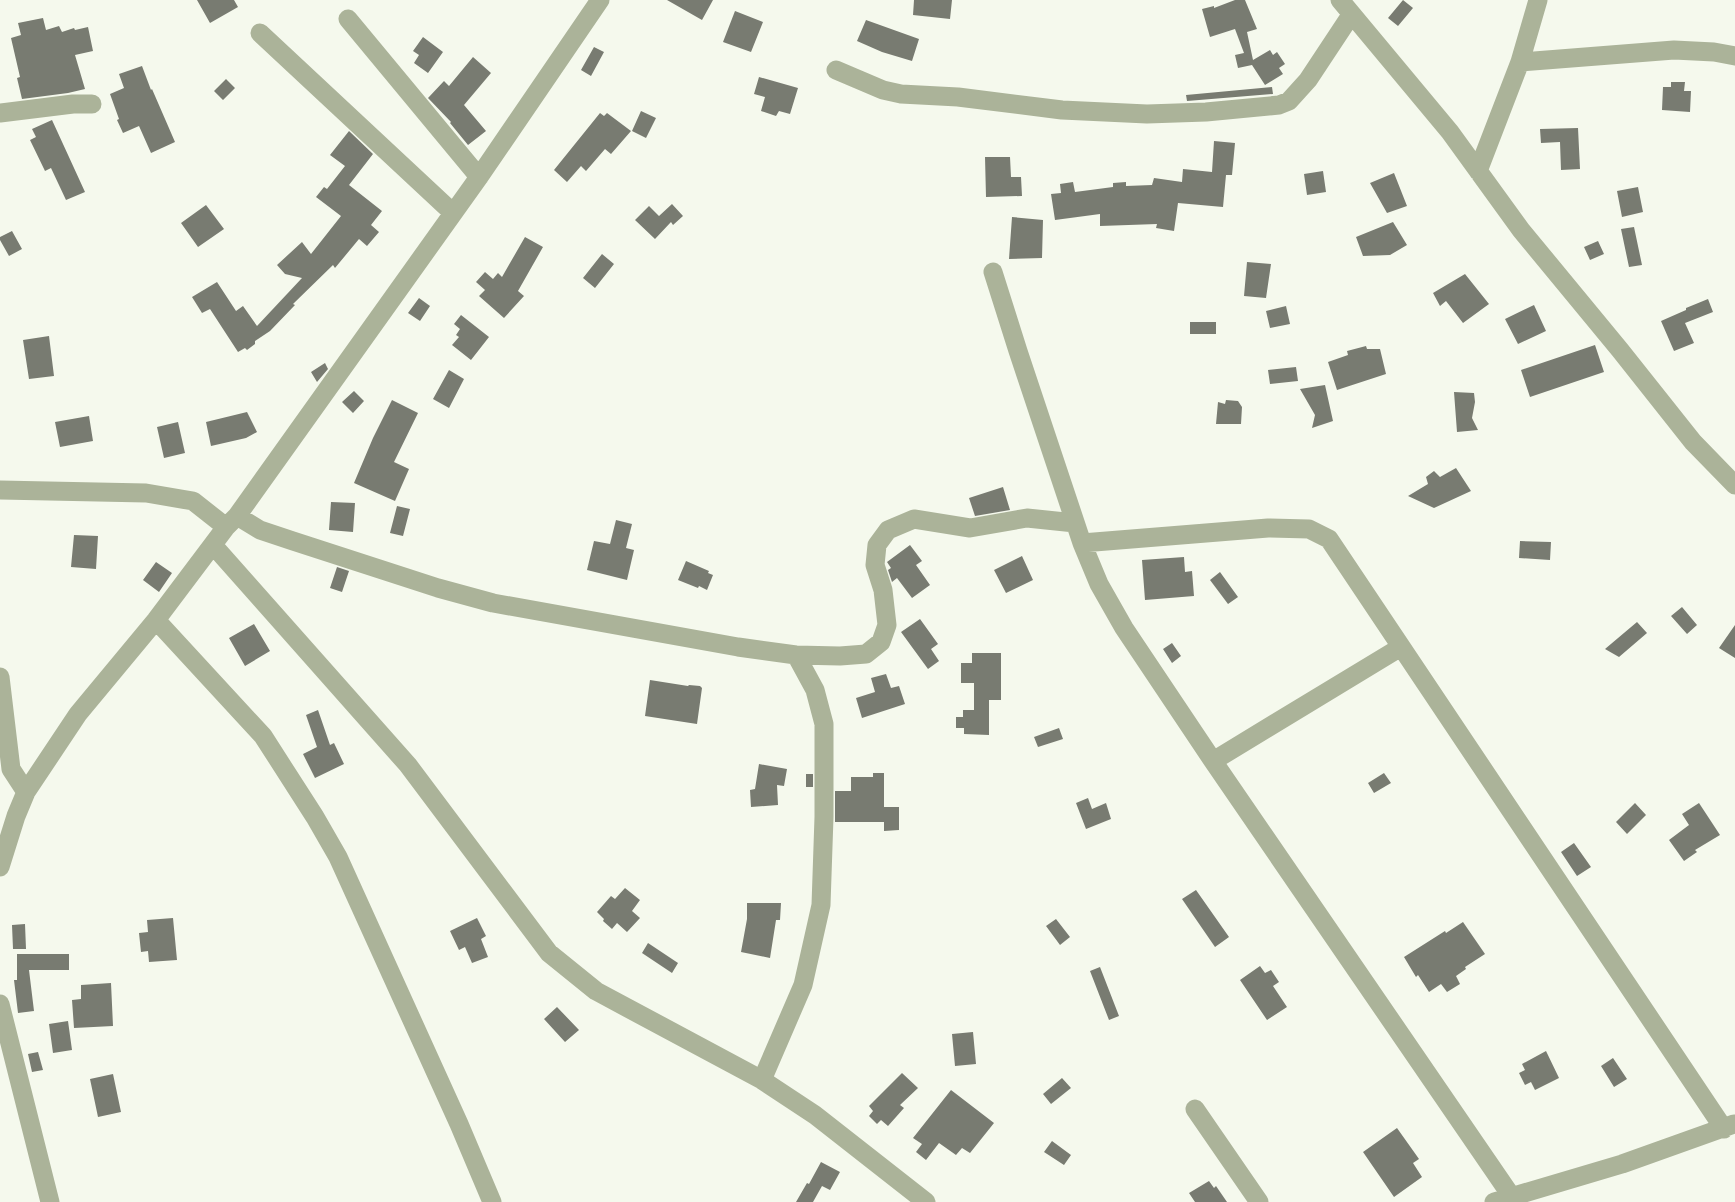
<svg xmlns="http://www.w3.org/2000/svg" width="1735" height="1202" viewBox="0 0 1735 1202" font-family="'Nunito Sans',sans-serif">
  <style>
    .building { fill: #787b71 }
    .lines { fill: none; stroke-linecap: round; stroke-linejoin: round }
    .minor { stroke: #abb399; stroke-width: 19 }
  </style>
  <rect width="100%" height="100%" fill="#f5f9ed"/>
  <!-- building -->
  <path class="building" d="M 197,0 L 234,0 L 238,7 L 210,23 Z
    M 667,0 L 713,0 L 702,20 Z
    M 914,0 L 952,0 L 950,19 L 913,15 Z
    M 1235,0 L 1245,0 L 1257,29 L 1247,32 L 1253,60 L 1270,50 L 1273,55 L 1277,52 L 1285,64 L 1279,68 L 1283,74 L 1265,85 L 1252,65 L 1238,68 L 1235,55 L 1244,53 L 1235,29 L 1210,37 L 1202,9 L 1214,6 L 1214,8 Z
    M 1403,0 L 1413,8 L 1398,26 L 1388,18 Z
    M 735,11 L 763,22 L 751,52 L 723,42 Z
    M 43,18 L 46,30 L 59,26 L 62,32 L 74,28 L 75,30 L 88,27 L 93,51 L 75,55 L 85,89 L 68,93 L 22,99 L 17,78 L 20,77 L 11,38 L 21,35 L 18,23 Z
    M 866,20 L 919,39 L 912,61 L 882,52 L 857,41 Z
    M 423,37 L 443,52 L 428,73 L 414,63 L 419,55 L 413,51 Z
    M 594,47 L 604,52 L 591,76 L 581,70 Z
    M 473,57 L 491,73 L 464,105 L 486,131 L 468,145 L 450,123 L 451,122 L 428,98 L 444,81 L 449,86 Z
    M 142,66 L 151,90 L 152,89 L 175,142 L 151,153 L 139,126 L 123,133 L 117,120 L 119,119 L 110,94 L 124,88 L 119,74 Z
    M 759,77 L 798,88 L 790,114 L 779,111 L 776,116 L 761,111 L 765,97 L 754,94 Z
    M 226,79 L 235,88 L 223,100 L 214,91 Z
    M 1671,82 L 1685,82 L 1684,91 L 1691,91 L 1690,112 L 1662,110 L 1663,87 L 1671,87 Z
    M 1272,87 L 1273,94 L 1187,101 L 1186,95 Z
    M 641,111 L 656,118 L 646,138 L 632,131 Z
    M 600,113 L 604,116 L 607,113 L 631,131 L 611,154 L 605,149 L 586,171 L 581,166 L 567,182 L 554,170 Z
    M 52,120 L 85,192 L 66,200 L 51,168 L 45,171 L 30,140 L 36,137 L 32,129 Z
    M 1578,128 L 1580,169 L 1561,170 L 1560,142 L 1541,143 L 1540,129 Z
    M 349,131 L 373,154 L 349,185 L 382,211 L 371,225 L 379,232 L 367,246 L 359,239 L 335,268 L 333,265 L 293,304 L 295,305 L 270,331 L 255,341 L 255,344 L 247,350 L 245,348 L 238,352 L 210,309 L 202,313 L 192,297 L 217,282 L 236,311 L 243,306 L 257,326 L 302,278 L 285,274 L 277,265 L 302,242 L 311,254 L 341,216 L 316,197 L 324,187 L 327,189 L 345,166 L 330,155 Z
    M 1214,141 L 1235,143 L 1232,175 L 1226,175 L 1223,207 L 1178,203 L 1174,231 L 1156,228 L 1157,224 L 1100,226 L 1100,214 L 1055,220 L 1051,194 L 1061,193 L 1060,184 L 1073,182 L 1075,192 L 1113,187 L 1113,183 L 1126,182 L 1126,186 L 1152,185 L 1154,178 L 1182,182 L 1183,169 L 1212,172 Z
    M 985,157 L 1010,157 L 1011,177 L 1021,177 L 1022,196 L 986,197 Z
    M 1323,171 L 1326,192 L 1307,195 L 1304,174 Z
    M 1394,173 L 1407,206 L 1387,213 L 1370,183 Z
    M 1638,187 L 1643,212 L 1622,217 L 1617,191 Z
    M 672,204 L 683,216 L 673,225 L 671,222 L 655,239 L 635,220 L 649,206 L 659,216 Z
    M 206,205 L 224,229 L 198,247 L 181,223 Z
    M 1012,217 L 1043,220 L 1042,258 L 1009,259 Z
    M 1393,222 L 1407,245 L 1390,255 L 1363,256 L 1356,237 Z
    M 1634,227 L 1642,265 L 1629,267 L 1621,229 Z
    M 12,231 L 22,249 L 9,256 L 0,240 L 0,237 Z
    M 525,237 L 543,247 L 518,291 L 524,296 L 504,318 L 479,296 L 485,290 L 476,282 L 485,272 L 493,279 L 498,273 L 502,277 Z
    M 1598,241 L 1604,254 L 1590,260 L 1584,247 Z
    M 602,254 L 614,264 L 595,288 L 583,278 Z
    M 1247,262 L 1271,264 L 1266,298 L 1244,296 Z
    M 1465,274 L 1489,304 L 1463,323 L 1446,301 L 1440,306 L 1433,293 Z
    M 419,298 L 430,306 L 420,321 L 408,313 Z
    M 1708,299 L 1713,312 L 1685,323 L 1694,343 L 1674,351 L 1661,321 L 1686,310 L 1686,308 Z
    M 1534,305 L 1546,331 L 1518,344 L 1505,319 Z
    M 1286,306 L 1290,324 L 1270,328 L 1266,311 Z
    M 461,315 L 489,337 L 471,360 L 452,345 L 459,337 L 456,335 L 460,329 L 454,324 Z
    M 1190,322 L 1216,322 L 1216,334 L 1190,334 Z
    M 49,336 L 54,376 L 29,379 L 23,340 Z
    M 1595,345 L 1604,372 L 1530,397 L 1521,370 Z
    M 1366,346 L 1367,349 L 1380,349 L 1386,374 L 1337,390 L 1328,362 L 1348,355 L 1347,351 Z
    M 325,363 L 328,369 L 317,382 L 311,372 Z
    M 1296,367 L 1298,381 L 1270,384 L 1268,370 Z
    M 449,370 L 464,379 L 449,408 L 433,399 Z
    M 1325,385 L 1333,421 L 1312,428 L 1315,415 L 1300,389 Z
    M 354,391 L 364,401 L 353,413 L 342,402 Z
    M 1454,392 L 1474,393 L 1475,402 L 1472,418 L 1478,430 L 1457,432 Z
    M 392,400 L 418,413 L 394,462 L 409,469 L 395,501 L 354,483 L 373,438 Z
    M 1226,400 L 1238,401 L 1242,407 L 1241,424 L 1216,424 L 1218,402 L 1225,404 Z
    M 247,412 L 257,432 L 246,438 L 211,446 L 206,422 Z
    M 89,416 L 93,441 L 60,447 L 55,422 Z
    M 178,422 L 185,453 L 164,458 L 157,427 Z
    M 1456,468 L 1471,491 L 1434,508 L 1408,496 L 1428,484 L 1426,477 L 1434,471 L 1440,477 Z
    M 1003,487 L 1010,510 L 975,516 L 969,498 Z
    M 331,502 L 355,503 L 353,532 L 329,530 Z
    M 397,506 L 410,509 L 403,536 L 390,533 Z
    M 616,520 L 632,524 L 626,548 L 634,550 L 627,580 L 587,570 L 594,541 L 610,544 Z
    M 74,535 L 98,536 L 96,569 L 71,567 Z
    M 1520,541 L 1551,542 L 1550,560 L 1519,558 Z
    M 910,545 L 922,561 L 916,565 L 930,585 L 912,598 L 897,578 L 892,582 L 888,570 L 891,568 L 887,562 Z
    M 1022,556 L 1033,580 L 1006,593 L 994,570 Z
    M 1184,557 L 1185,572 L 1192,571 L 1194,596 L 1145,600 L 1142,560 Z
    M 686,561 L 709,571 L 708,573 L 713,575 L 707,590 L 699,586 L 698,588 L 678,580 Z
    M 156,562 L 172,573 L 159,592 L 143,580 Z
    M 337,567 L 349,571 L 342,592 L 330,588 Z
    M 1220,572 L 1238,597 L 1228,604 L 1210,580 Z
    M 1682,607 L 1697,625 L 1687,634 L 1671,616 Z
    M 920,619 L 938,644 L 931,649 L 939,661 L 928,669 L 901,632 Z
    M 1637,622 L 1647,633 L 1619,657 L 1605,649 Z
    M 254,624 L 270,651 L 245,666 L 229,638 Z
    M 1735,625 L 1735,658 L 1719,648 Z
    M 1172,643 L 1181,656 L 1172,663 L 1163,649 Z
    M 972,653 L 1001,653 L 1001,700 L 989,700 L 989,735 L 964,734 L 964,728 L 956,728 L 956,717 L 963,717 L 963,710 L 974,710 L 974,683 L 961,683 L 961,663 L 972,663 Z
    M 886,674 L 891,688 L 899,686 L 905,704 L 862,718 L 856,698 L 875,692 L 871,678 Z
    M 650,680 L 688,686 L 689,685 L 700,686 L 702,688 L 697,724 L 645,716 Z
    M 318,710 L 330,745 L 334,743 L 344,764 L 315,778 L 303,754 L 317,747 L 306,715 Z
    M 1059,728 L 1063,739 L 1038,747 L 1034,737 Z
    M 759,764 L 787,769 L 784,786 L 777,785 L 778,805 L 751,807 L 750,790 L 755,789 Z
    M 873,773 L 884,773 L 884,807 L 899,807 L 899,830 L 884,831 L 884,822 L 835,822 L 835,791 L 851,791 L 851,777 L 873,777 Z
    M 1384,773 L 1391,783 L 1374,793 L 1368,783 Z
    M 806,774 L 813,774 L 813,787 L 806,787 Z
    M 1088,798 L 1092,809 L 1106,803 L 1111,819 L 1086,829 L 1076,803 Z
    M 1635,803 L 1646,815 L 1627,834 L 1616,822 Z
    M 1699,803 L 1720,835 L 1695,850 L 1697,852 L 1684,861 L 1669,840 L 1689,825 L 1682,814 Z
    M 1574,843 L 1591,867 L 1577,876 L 1561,852 Z
    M 625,888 L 640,900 L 632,911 L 640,918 L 627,932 L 617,923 L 612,929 L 603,921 L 604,919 L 597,912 L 611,896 L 615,899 Z
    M 1196,890 L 1229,937 L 1215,947 L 1182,899 Z
    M 747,903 L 781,903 L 780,920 L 776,920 L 770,958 L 741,952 L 747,919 Z
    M 173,918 L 177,960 L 149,962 L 148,951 L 141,952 L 139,933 L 148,932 L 147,920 Z
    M 477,918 L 486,936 L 481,939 L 488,957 L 472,963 L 465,947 L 459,950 L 450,931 Z
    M 1056,919 L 1070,937 L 1060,945 L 1046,926 Z
    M 1463,922 L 1485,954 L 1465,967 L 1466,969 L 1456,976 L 1460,984 L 1447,992 L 1441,984 L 1429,992 L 1418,975 L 1416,977 L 1404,957 L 1445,931 L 1446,933 Z
    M 25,924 L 26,949 L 13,949 L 12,925 Z
    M 648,943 L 678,963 L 672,973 L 642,953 Z
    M 17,954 L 69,954 L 69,970 L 29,970 L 34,1011 L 18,1013 L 14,980 L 17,980 Z
    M 1260,966 L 1265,973 L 1271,970 L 1279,982 L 1273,986 L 1287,1007 L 1267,1020 L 1240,980 Z
    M 1100,967 L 1119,1016 L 1109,1020 L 1090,971 Z
    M 111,983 L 113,1026 L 74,1028 L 72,1000 L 81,999 L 81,985 Z
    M 557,1007 L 579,1030 L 565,1042 L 544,1019 Z
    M 68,1021 L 72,1050 L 53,1053 L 49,1024 Z
    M 973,1032 L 976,1064 L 955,1066 L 952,1034 Z
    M 1546,1051 L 1559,1078 L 1535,1090 L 1531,1082 L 1525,1085 L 1519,1073 L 1525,1070 L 1522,1064 Z
    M 38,1052 L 43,1070 L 32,1072 L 28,1054 Z
    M 1613,1058 L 1627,1079 L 1614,1087 L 1601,1066 Z
    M 902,1073 L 918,1088 L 900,1105 L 904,1108 L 888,1126 L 881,1120 L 877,1124 L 869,1116 L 873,1111 L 869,1106 Z
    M 113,1074 L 121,1112 L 98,1117 L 90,1079 Z
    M 1062,1078 L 1071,1088 L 1051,1104 L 1043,1094 Z
    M 951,1090 L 994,1123 L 970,1153 L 962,1148 L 956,1155 L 939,1143 L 926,1160 L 916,1152 L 922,1144 L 913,1138 Z
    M 1397,1128 L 1419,1159 L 1413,1163 L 1422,1177 L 1394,1197 L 1363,1152 Z
    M 1052,1141 L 1071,1155 L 1064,1165 L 1044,1152 Z
    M 821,1162 L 840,1172 L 830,1190 L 822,1186 L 813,1202 L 796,1202 L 807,1183 L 809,1184 Z
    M 1209,1181 L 1214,1188 L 1216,1186 L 1227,1202 L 1195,1202 L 1189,1193 Z"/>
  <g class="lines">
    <!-- minor -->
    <path class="minor" d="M 1340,0 L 1450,132 L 1521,230 L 1620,350 L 1693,442 L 1735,485
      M 348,19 L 479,177
      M 260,33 L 453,213
      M 1520,62 L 1674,50 L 1714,52 L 1735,56
      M 836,70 L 883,90 L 901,94 L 958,97 L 1062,110 L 1147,114 L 1206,112 L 1279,105 L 1289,101 L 1308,80 L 1351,15
      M 0,113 L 73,104 L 92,104
      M 1478,171 L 1520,62 L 1538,0
      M 993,272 L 1018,351 L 1082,543 L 1099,584 L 1124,628 L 1213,761 L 1512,1197
      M 0,490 L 146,493 L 193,501 L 226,527
      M 237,516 L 260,530 L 293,541 L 438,588 L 493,603 L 738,647 L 796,655 L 840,656 L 866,654 L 881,642 L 887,625 L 883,590 L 875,565 L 877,545 L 888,530 L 914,519 L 970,528 L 1027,518 L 1075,523
      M 1082,543 L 1268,528 L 1309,529 L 1329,539 L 1724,1129
      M 213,545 L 408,765 L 549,953 L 596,991 L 762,1080 L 815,1115 L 926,1202
      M 156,620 L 263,736 L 315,817 L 338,857 L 459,1124 L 492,1202
      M 0,677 L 11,769 L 26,792
      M 1213,761 L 1401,647
      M 0,867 L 16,816 L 26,792 L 78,714 L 156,620 L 226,527 L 237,516 L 479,177 L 600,0
      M 0,1004 L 50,1202
      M 762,1080 L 803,985 L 821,905 L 824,817 L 824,724 L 815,690 L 796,655
      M 1195,1109 L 1259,1202
      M 1494,1202 L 1622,1164 L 1734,1124"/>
  </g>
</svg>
